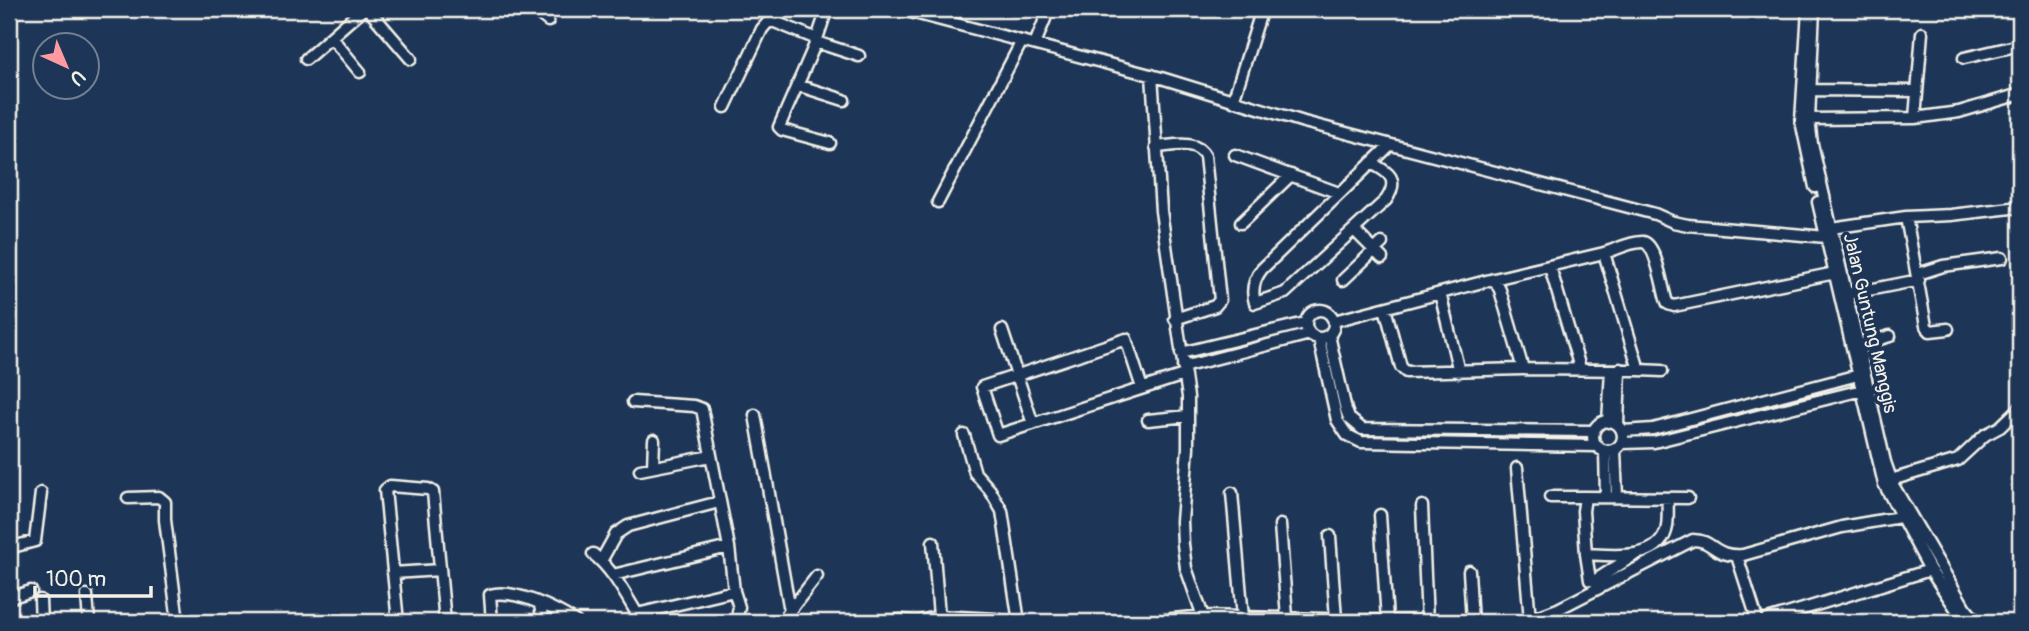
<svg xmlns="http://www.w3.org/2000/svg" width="2029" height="631" viewBox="0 0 2029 631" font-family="Pangolin,sans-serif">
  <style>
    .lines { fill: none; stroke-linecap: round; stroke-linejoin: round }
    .minor-casing { stroke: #f4f1e8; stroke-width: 15 }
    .minor { stroke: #1d3557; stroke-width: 10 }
    .labels { text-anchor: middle; stroke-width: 7; stroke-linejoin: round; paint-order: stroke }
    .street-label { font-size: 19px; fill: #f4f1e8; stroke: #1d3557 }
  </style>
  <rect width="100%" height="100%" fill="#1d3557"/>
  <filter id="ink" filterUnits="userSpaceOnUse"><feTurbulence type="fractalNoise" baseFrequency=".0143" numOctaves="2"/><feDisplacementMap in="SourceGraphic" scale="14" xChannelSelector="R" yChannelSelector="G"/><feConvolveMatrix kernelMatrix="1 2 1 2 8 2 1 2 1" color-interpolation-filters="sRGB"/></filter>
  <g filter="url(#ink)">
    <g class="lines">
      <!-- minor casing -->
      <g class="minor-casing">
        <path id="minor" d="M 368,9 L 411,59
          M 429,9 L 430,10
          M 533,9 L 548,21
          M 827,9 L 816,42 L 779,127 L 782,130 L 830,143
          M 899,9 L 1158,77 L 1304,122 L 1655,214 L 1673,222 L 1688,225 L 1826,237
          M 1808,9 L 1801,121 L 1815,187
          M 1814,9 L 1809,119 L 1812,144 L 1885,462 L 1893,485 L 1965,608 L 1977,622
          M 331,37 L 360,72
          M 816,42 L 859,56
          M 1035,44 L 1049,9
          M 1964,58 L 2020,45
          M 306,59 L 363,9
          M 1152,75 L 1161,211 L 1188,397 L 1188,448 L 1182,521 L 1183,544 L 1186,568 L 1205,622
          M 797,85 L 844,100
          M 1811,90 L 1916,91
          M 1233,101 L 1262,9
          M 725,107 L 762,29 L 768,22 L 775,22 L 817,39
          M 1915,118 L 1922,33
          M 1809,119 L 1915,118 L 1959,112 L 2020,94
          M 1156,147 C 1173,146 1196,139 1205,156 L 1220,300 L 1215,306 L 1175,319
          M 1235,155 L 1339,193
          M 1371,163 C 1389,172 1400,179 1386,200 L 1285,293 L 1255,303 C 1251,290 1254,279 1262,269 L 1390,145
          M 938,202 L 1022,41
          M 1818,202 L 1884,484 L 1930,570 L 1965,622
          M 1906,217 L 1926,326 L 1930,331 L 1948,329
          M 1241,223 L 1291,175
          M 1831,228 L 1906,217 L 1951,215 L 2020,207
          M 1354,230 L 1382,258
          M 1604,253 C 1615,250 1632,241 1643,242 C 1656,244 1662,286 1666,299 L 1668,304 L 1674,306 L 1835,273
          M 1550,267 L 1580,368
          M 1918,274 L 1943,266 L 2002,258
          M 1343,280 L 1382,243
          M 1440,293 L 1459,372
          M 1848,294 L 1919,280
          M 1385,308 L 1401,367 L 1406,372 L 1523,369
          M1306 324a14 14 0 1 1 28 0a14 14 0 1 1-28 0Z
          M 1334,321 L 1494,279 L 1500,290 L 1523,369 L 1639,370 L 1604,253 L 1494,279
          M 1002,330 L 1033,424
          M 1329,335 L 1346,410 L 1349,418 L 1362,429 L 1594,431
          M 1319,339 L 1337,420 L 1347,435 L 1361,442 L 1597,446
          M 1859,345 L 1890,336
          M 1181,353 L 1305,323
          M 1183,367 L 1310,334
          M 1639,370 L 1662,371
          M 1142,388 L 1126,339 L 982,387 L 998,435 C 1060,415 1122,395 1184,375
          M 633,402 L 694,406 L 702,409 L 729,547 L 734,591 L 739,607 L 736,622
          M 755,415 L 790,611
          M 1148,420 L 1188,416
          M1593 436a15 15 0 1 1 30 0a15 15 0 1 1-30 0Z
          M 1608,422 L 1611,370
          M 1618,425 L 1620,369
          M 1623,431 L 1653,429 L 1858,375
          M 964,435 L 975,473 L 990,490 L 1002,511 L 1019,622
          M 1622,443 L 1654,442 L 1862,390
          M 1615,450 L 1617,497
          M 1605,451 L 1606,496
          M 653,467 L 654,440
          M 1517,468 L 1530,620
          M 640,470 L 711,456
          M 1891,480 L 1958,460 L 1985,435 L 2000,427 L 2020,408
          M 1232,493 L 1243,618
          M 1550,497 L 1585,497
          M 128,498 L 159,497 L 165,502 L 165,520 L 178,622
          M 1668,498 C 1667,508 1669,522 1666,531 C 1657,562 1609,555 1586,554 L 1583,511 L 1585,497 L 1688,498
          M 1422,506 L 1427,622
          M 1380,515 L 1387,620
          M 1280,525 L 1287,617
          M 1330,536 L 1336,619
          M 933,542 L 939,616 L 996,619 L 1005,622
          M 9,548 L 35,541 L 41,493
          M 593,554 C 614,570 628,600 642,622
          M 1586,554 L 1590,580 L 1594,581 L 1636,554
          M 1737,556 L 1758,622
          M 601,561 L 616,534 L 628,526 L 719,502
          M 1469,571 L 1472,622
          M 393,573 L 440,570
          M 613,575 L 729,547
          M 87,595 L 89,622
          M 9,598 L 31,591
          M 40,600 L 41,622
          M 540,605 L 543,622
          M 637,614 L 734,591
          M 398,622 L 385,490 L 390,486 L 428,489 L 433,492 L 445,622
          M 492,622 L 490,595 C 514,588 556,609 576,622
          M 781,622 L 817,576
          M 874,622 L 901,620 L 916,622
          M 917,622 L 939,616
          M 1143,622 L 1203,616 L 1444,622
          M 1523,622 L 1558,609 L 1693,540 C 1714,540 1714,558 1743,555 L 1842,527 L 1900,517
          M 1761,622 L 1930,570"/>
      </g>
      <!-- minor -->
      <use href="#minor" class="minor"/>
    </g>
  </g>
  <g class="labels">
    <!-- street labels -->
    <g class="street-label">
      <text transform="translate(1871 323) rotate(77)" y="7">Jalan Guntung Manggis</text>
    </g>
  </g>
  <!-- margin -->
  <rect width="2029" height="631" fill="none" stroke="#1d3557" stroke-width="35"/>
  <rect x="18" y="18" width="1994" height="596" fill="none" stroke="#f4f1e8" stroke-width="2.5" filter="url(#ink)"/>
  <!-- north arrow -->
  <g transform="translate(66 66) rotate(136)"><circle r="33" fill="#1d3557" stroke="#738091" stroke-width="2"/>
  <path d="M0-5L12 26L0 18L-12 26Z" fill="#ff9aa2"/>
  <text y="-10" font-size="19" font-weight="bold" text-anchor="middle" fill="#f4f1e8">U</text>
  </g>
  <!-- scale -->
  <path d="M35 586v10h116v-10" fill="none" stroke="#f4f1e8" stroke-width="3.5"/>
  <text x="46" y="586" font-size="21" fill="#f4f1e8" stroke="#1d3557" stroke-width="5" paint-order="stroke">100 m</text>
</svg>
